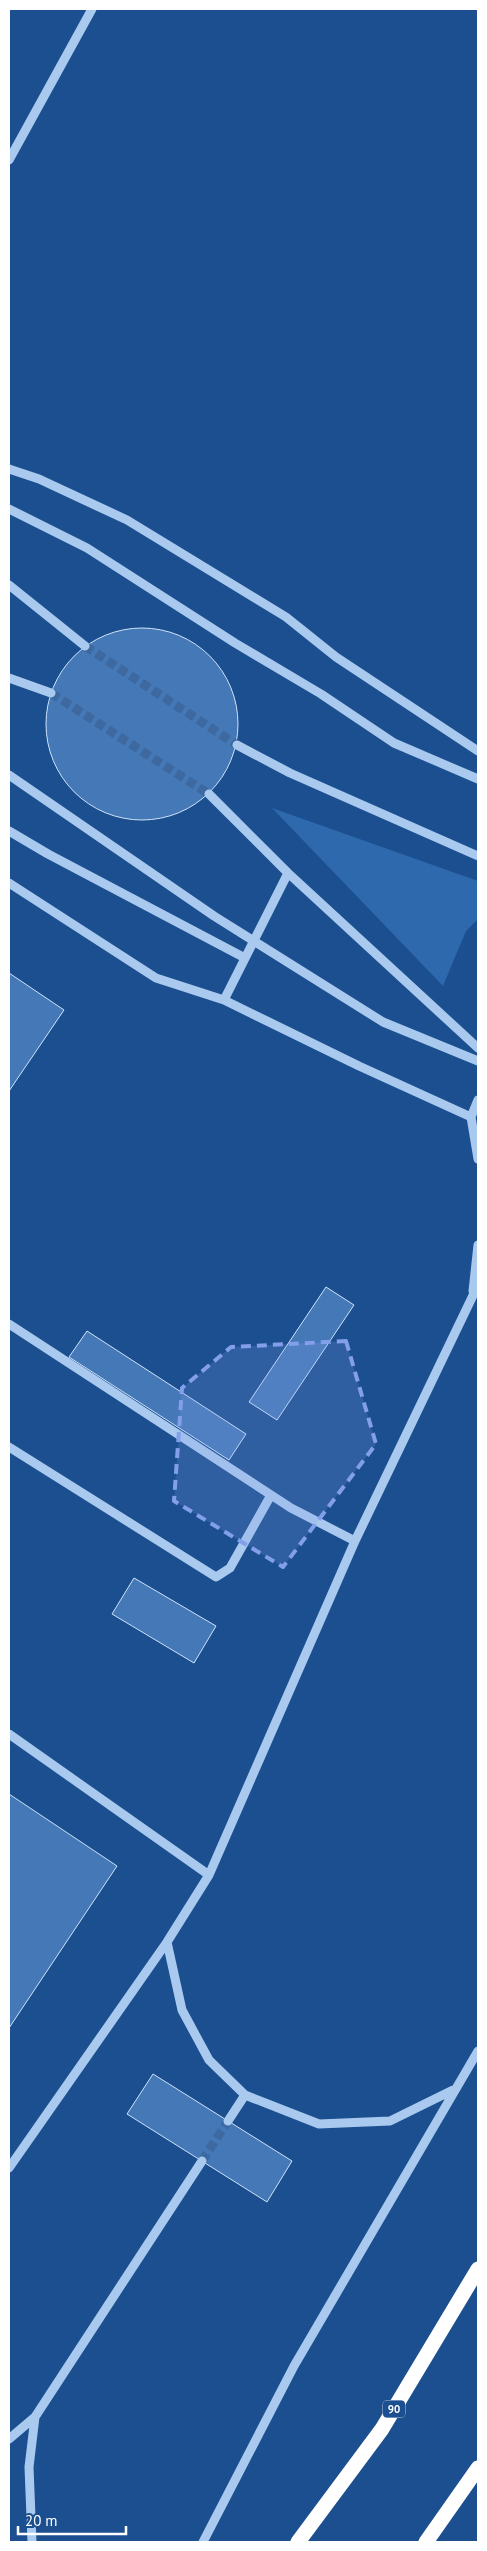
<svg xmlns="http://www.w3.org/2000/svg" width="487" height="2551" viewBox="0 0 487 2551" font-family="'PT Sans',sans-serif">
  <style>
    .green { fill: #2e69ad }
    .building { fill: #4478b7; stroke: #cfe3fa }
    .lines { fill: none; stroke-linecap: round; stroke-linejoin: round }
    .minor-tunnel { stroke: #3d69a0; stroke-width: 9; stroke-dasharray: 9 4.5; stroke-linecap: butt }
    .minor { stroke: #a9c9ee; stroke-width: 9 }
    .highway { stroke: #fff; stroke-width: 15 }
    .marked { fill: #839eea; fill-opacity: 0.2; stroke: #839eea; stroke-width: 4; stroke-dasharray: 10 6; stroke-linejoin: round }
    .labels { text-anchor: middle; stroke-width: 4; stroke-linejoin: round; paint-order: stroke }
    .shield { fill: #1b4f8f; stroke: #bbcadd; stroke-width: 1 }
    .shield-label { font-size: 11px; font-weight: bold; fill: #fff }
  </style>
  <rect width="100%" height="100%" fill="#1b4f8f"/>
  <!-- green -->
  <path class="green" d="M 272,808 L 478,881 L 478,919 L 466,931 L 443,986 Z"/>
  <!-- building -->
  <path class="building" d="M46 724a96 96 0 1 1 192 0a96 96 0 1 1-192 0Z
    M 9,973 L 64,1010 L 9,1091 Z
    M 326,1287 L 354,1305 L 277,1420 L 249,1402 Z
    M 87,1331 L 246,1434 L 229,1460 L 69,1357 Z
    M 134,1578 L 216,1626 L 194,1663 L 112,1614 Z
    M 9,1794 L 117,1866 L 9,2028 Z
    M 153,2074 L 292,2161 L 267,2202 L 127,2114 Z"/>
  <g class="lines">
    <!-- minor-tunnel -->
    <path class="minor-tunnel" d="M 85,646 L 237,745
      M 51,693 L 209,794
      M 202,2161 L 228,2121"/>
    <!-- minor -->
    <path class="minor" d="M 9,160 L 92,9
      M 9,469 L 39,479 L 127,520 L 286,617 L 336,657 L 478,751
      M 9,509 L 87,548 L 235,643 L 321,694 L 394,743 L 478,779
      M 9,585 L 85,646
      M 9,678 L 51,693
      M 237,745 L 290,773 L 478,856
      M 9,775 L 214,916 L 383,1022 L 478,1061
      M 209,794 L 288,873 L 478,1048
      M 9,831 L 48,854 L 245,958
      M 9,883 L 156,978 L 224,1000 L 359,1066 L 471,1117
      M 224,1000 L 288,873
      M 478,1100 L 471,1117 L 478,1159
      M 473,1291 L 478,1245
      M 9,1324 L 291,1508 L 355,1541
      M 9,1447 L 216,1577 L 230,1568 L 271,1495
      M 9,1734 L 209,1875
      M 167,1942 L 182,2010 L 209,2060 L 245,2095 L 319,2124 L 390,2121 L 453,2090
      M 228,2121 L 245,2095
      M 9,2168 L 167,1942 L 209,1875 L 355,1541 L 478,1285
      M 9,2439 L 35,2417 L 202,2161
      M 32,2542 L 29,2467 L 35,2417
      M 203,2542 L 294,2366 L 478,2051"/>
    <!-- highway -->
    <path class="highway" d="M 298,2542 L 382,2429 L 478,2269
      M 426,2542 L 478,2468"/>
  </g>
  <!-- marked area -->
  <path class="marked" d="M 346,1341 L 376,1444 L 283,1567 L 174,1501 L 182,1388 L 231,1347 Z"/>
  <g class="labels">
    <!-- shield labels -->
    <rect class="shield" x="383" y="2400.5" width="22" height="17" rx="4"/>
    <g class="shield-label">
      <text x="394" y="2413">90</text>
    </g>
  </g>
  <!-- border -->
  <rect width="487" height="2551" fill="none" stroke="#ffffff" stroke-width="20"/>
  <!-- scale -->
  <path d="M18 2526v8h108v-8" fill="none" stroke="#ffffff" stroke-width="2.5"/>
  <text x="25" y="2526" font-size="15" fill="#ffffff" stroke="#1b4f8f" stroke-width="4" paint-order="stroke">20 m</text>
</svg>
